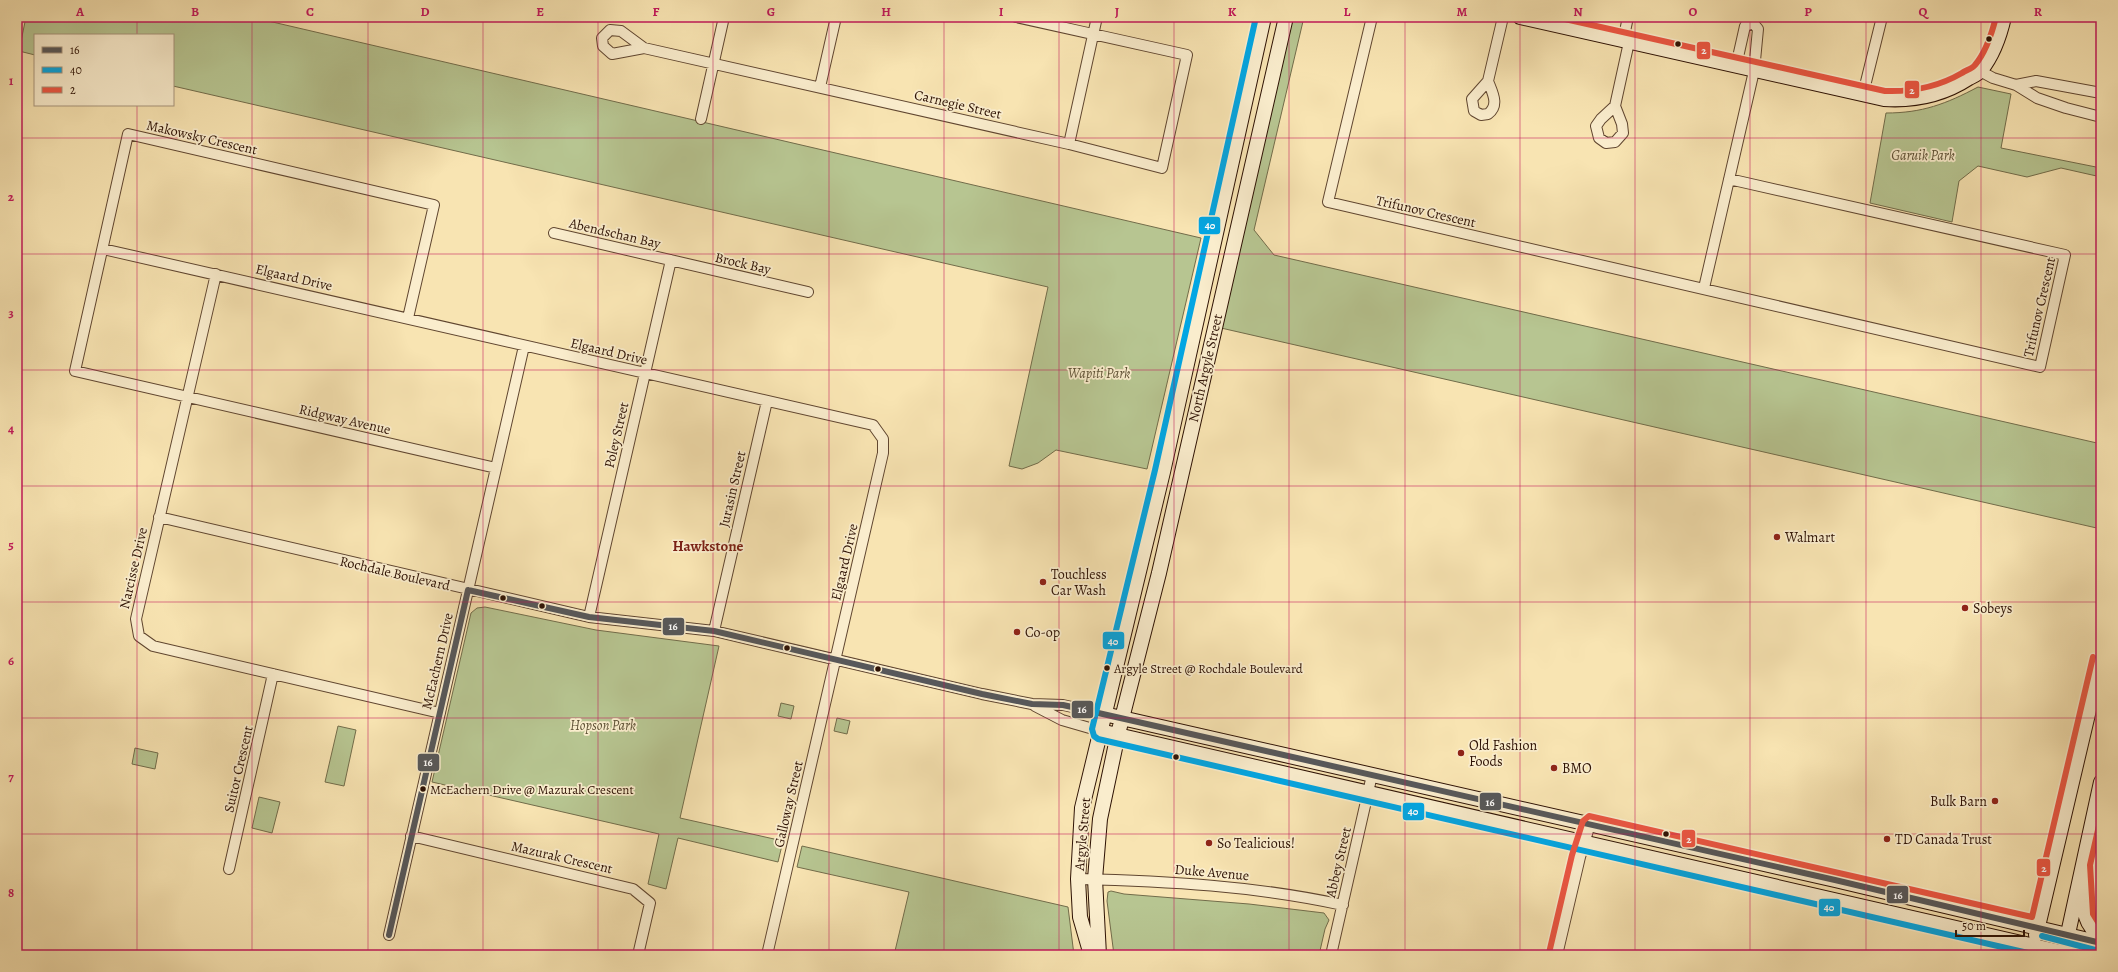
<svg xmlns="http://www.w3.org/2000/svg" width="2118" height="972" viewBox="0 0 2118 972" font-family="Alegreya,serif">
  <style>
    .green { fill: #b7c591; stroke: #726c4a }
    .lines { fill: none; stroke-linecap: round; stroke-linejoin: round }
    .street-casing { stroke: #604630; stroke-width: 12 }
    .secondary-casing { stroke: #2e1204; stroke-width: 16 }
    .street { stroke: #faedcd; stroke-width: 10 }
    .secondary { stroke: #faedcd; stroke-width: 14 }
    .bus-1-casing { stroke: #faedcd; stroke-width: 9 }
    .bus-2-casing { stroke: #faedcd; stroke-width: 9 }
    .bus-3-casing { stroke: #faedcd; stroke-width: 9 }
    .bus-1 { stroke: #57585a; stroke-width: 6 }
    .bus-2 { stroke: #02a6e3; stroke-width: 6 }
    .bus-3 { stroke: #ec5643; stroke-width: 6 }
    .grid { fill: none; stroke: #c2185b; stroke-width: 1; stroke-opacity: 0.55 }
    .bus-dot { fill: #2e1204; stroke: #faedcd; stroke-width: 1.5 }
    .poi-dot { fill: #8f2418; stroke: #faedcd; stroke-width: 1.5 }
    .labels { text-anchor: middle; stroke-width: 3.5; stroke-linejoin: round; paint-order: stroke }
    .bus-label { font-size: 13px; fill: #2e1204; stroke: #faedcd; text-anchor: start }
    .street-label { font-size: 14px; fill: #2e1204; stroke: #faedcd }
    .park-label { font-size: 14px; font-style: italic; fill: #5e5135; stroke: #faedcd }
    .poi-label { font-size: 14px; fill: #2e1204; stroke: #faedcd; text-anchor: start }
    .neighbourhood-label { font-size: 15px; font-weight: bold; fill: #7a1f14; stroke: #faedcd }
    .line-badge { stroke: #faedcd; stroke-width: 1.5 }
    .badge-label { font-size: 11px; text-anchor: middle; font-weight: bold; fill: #fff }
    .neatline { fill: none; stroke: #c2185b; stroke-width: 1.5 }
    .grid-label { font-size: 13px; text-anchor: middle; font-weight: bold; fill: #c2185b }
  </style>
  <rect width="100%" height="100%" fill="#f8e4b2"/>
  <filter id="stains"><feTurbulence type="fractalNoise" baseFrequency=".005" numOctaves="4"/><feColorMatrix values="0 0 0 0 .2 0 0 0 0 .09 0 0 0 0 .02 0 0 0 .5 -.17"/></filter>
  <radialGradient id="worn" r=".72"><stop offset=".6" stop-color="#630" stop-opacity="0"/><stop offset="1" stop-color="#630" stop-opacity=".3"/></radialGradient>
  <!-- green -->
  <path class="green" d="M 26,17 L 251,17 L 1201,238 L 1147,469 L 1056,450 L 1038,463 L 1022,469 L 1009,466 L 1048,287 L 173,86 L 173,35 L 35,35 L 35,55 L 19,51 Z
    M 1292,17 L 1304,17 L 1254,230 L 1274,255 L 2097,443 L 2101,428 L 2101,529 L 1221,328 Z
    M 1978,87 L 2011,94 L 2001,148 L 2101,168 L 2101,177 L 2061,168 L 2027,177 L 1978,166 L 1959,181 L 1952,222 L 1870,203 L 1886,113 C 1922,113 1946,104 1978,87 Z
    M 485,607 L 596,630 L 719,646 L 680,818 L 783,841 L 778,862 L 678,838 L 666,889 L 648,884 L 659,834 L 432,782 L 471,613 L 477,608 Z
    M 781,703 L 794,706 L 791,719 L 778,716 Z
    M 837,718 L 850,721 L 847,734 L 834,731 Z
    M 338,726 L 356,730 L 344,786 L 325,782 Z
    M 135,748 L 158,753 L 155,769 L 132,764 Z
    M 259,797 L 280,802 L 272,833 L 252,828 Z
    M 802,846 L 1068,907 L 1074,955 L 902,955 L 895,951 L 909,892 L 797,867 Z
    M 1111,891 L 1124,894 L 1249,904 L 1324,913 L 1329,920 L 1325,929 L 1319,955 L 1114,955 L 1107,901 L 1108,892 Z"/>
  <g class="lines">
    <!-- street casing -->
    <g class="street-casing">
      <path id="street" d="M 1016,17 L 1187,55 L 1162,168 L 1069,144
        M 1372,17 L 1328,202 L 2040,367 L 2065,255 L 1729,179
        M 1623,41 L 1628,17
        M 644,48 L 612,54 L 603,46 L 602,38 L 610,30 L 621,31 L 644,48 L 1069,144 L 1097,17
        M 1980,71 L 1993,78 L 2016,85 L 2037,98 L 2066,108 L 2101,117
        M 1488,81 C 1492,92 1500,105 1488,114 L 1481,115 L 1474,111 L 1472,99 L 1488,81 L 1503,17
        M 2016,85 L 2036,81 L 2101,93
        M 820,87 L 836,17
        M 1863,94 L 1882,17
        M 1615,106 L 1601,119 L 1596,126 L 1599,138 L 1606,143 L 1615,142 L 1623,133 L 1622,124 L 1615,106 L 1629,42
        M 701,119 L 724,17
        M 554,233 L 808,292
        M 103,249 L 873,425 L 883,439 L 883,453 L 767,955
        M 216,274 L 136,619 L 139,636 L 153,646 L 440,713
        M 1704,288 L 1754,71 L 1758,29 L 1753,23 L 1745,26 L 1736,66
        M 408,318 L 434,205 L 128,134 L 75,371 L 496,468
        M 159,517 L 589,617 L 714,631 L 982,694 L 1032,704 L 1063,705 L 1104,714
        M 589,617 L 671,260
        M 714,631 L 767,401
        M 1035,706 L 1062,720 L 1100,731
        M 411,836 L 633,889 L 650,903 L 638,955
        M 229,869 L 273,674
        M 1078,879 C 1167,881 1256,886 1343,905
        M 389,935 L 524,346
        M 1331,955 L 1372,775
        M 1557,955 L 1580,857 L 1590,824"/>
    </g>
    <!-- secondary casing -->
    <g class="secondary-casing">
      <path id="secondary" d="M 1520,17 L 1884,99 C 1914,101 1943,95 1969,78 C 1973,76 1978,74 1981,70 C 1993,55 2000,35 2004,17
        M 1104,714 L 1835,880 L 2101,943
        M 1100,731 L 2073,955
        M 2083,885 C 2084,906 2082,924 2101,936
        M 2036,935 L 2101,659
        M 2066,943 L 2101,782
        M 1091,955 L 1080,917 L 1078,879 L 1082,808 L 1163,472 L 1264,17
        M 1099,955 L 1095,879 L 1100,819 L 1118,734 L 1159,573 L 1286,17"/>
    </g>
    <!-- street -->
    <use href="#street" class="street"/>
    <!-- secondary -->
    <use href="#secondary" class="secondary"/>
    <!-- bus-1 casing -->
    <g class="bus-1-casing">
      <path id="bus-1" d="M 468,590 L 589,617 L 714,631 L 982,694 L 1032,704 L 1063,705 L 1835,880 L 2101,943
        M 389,935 L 468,590"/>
    </g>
    <!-- bus-2 casing -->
    <g class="bus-2-casing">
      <path id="bus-2" d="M 1256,17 L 1155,470 L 1092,729 L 1094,736 L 1098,739 L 2037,955
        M 2042,936 L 2099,951"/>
    </g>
    <!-- bus-3 casing -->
    <g class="bus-3-casing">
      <path id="bus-3" d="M 1556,17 L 1885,91 C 1913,92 1938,87 1962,73 C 1966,70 1972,69 1975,65 C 1986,52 1992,33 1996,17
        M 2101,817 L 2090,865 L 2093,914 L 2101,927
        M 1549,953 L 1572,855 L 1583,821 L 1589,816 L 2032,917 L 2093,657"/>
    </g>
    <!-- bus-1 -->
    <use href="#bus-1" class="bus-1"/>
    <!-- bus-2 -->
    <use href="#bus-2" class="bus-2"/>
    <!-- bus-3 -->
    <use href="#bus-3" class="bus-3"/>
  </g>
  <!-- grid -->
  <path class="grid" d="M 137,17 L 137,35M 252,17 L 252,955M 368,17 L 368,955M 483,17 L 483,955M 598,17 L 598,955M 713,17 L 713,955M 829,17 L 829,955M 944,17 L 944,955M 1059,17 L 1059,955M 1174,17 L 1174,955M 1289,17 L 1289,955M 1405,17 L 1405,955M 1520,17 L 1520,955M 1635,17 L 1635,955M 1750,17 L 1750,955M 1866,17 L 1866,955M 1981,17 L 1981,955M 137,105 L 137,955M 17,138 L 2101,138M 17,254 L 2101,254M 17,370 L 2101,370M 17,486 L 2101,486M 17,602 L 2101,602M 17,718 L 2101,718M 17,834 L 2101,834"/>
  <!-- markers -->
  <g class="bus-dot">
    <circle cx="1989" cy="39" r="3.5"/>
    <circle cx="1678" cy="44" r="3.5"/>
    <circle cx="503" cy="598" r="3.5"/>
    <circle cx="542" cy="606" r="3.5"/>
    <circle cx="787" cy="648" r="3.5"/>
    <circle cx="1107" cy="668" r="3.5"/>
    <circle cx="878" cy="669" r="3.5"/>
    <circle cx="1176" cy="757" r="3.5"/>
    <circle cx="423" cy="789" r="3.5"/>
    <circle cx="1666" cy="834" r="3.5"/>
  </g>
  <g class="poi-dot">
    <circle cx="1777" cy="537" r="4"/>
    <circle cx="1043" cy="582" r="4"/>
    <circle cx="1965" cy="608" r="4"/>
    <circle cx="1017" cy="632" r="4"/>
    <circle cx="1461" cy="753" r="4"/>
    <circle cx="1554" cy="768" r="4"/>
    <circle cx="1995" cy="801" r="4"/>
    <circle cx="1887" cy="839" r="4"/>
    <circle cx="1209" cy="843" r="4"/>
  </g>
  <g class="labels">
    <!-- bus labels -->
    <g class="bus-label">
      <text x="1114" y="673">Argyle Street @ Rochdale Boulevard</text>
      <text x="430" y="794">McEachern Drive @ Mazurak Crescent</text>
    </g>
    <!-- street labels -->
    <g class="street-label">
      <text transform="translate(958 104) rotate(13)" y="5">Carnegie Street</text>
      <text transform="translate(202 137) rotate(13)" y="5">Makowsky Crescent</text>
      <text transform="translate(1426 211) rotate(13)" y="5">Trifunov Crescent</text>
      <text transform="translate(615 233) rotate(13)" y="5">Abendschan Bay</text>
      <text transform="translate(743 263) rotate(13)" y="5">Brock Bay</text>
      <text transform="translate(294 277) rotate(13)" y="5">Elgaard Drive</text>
      <text transform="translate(2039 307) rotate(-77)" y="5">Trifunov Crescent</text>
      <text transform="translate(609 351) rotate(13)" y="5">Elgaard Drive</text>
      <text transform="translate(1205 368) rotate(-77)" y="5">North Argyle Street</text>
      <text transform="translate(345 419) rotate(13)" y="5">Ridgway Avenue</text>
      <text transform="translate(616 435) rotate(-77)" y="5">Poley Street</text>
      <text transform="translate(732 489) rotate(-77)" y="5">Jurasin Street</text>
      <text transform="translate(844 562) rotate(-77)" y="5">Elgaard Drive</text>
      <text transform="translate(133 568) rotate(-77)" y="5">Narcisse Drive</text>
      <text transform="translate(395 573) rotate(13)" y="5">Rochdale Boulevard</text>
      <text transform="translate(437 661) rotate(-77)" y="5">McEachern Drive</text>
      <text transform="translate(238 769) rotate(-77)" y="5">Suitor Crescent</text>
      <text transform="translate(788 804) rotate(-77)" y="5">Galloway Street</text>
      <text transform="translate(1082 834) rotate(-85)" y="5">Argyle Street</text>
      <text transform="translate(562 857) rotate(13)" y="5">Mazurak Crescent</text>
      <text transform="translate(1338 862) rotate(-77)" y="5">Abbey Street</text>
      <text transform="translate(1212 872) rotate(5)" y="5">Duke Avenue</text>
    </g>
    <!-- park labels -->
    <g class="park-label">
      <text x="1923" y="160">Garuik Park</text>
      <text x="1099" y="378">Wapiti Park</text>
      <text x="603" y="730">Hopson Park</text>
    </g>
    <!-- poi labels -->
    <g class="poi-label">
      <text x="1785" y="542">Walmart</text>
      <text x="1051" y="579">Touchless<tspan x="1051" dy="16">Car Wash</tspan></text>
      <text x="1973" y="613">Sobeys</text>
      <text x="1025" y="637">Co-op</text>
      <text x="1469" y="750">Old Fashion<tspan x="1469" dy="16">Foods</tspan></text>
      <text x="1562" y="773">BMO</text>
      <text x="1987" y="806" text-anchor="end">Bulk Barn</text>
      <text x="1895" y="844">TD Canada Trust</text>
      <text x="1217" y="848">So Tealicious!</text>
    </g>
    <!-- neighbourhood labels -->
    <g class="neighbourhood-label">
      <text x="708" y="551">Hawkstone</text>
    </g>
  </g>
  <g class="line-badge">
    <rect x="1696" y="41" width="15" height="19" rx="4" fill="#ec5643"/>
    <rect x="1904" y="80" width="16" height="19" rx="4" fill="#ec5643"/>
    <rect x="1198" y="216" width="23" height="19" rx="4" fill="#02a6e3"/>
    <rect x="662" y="617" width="23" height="19" rx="4" fill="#57585a"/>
    <rect x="1102" y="631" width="23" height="19" rx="4" fill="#02a6e3"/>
    <rect x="1071" y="700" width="23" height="19" rx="4" fill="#57585a"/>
    <rect x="417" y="753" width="23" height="19" rx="4" fill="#57585a"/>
    <rect x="1479" y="792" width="23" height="19" rx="4" fill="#57585a"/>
    <rect x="1402" y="802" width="23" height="19" rx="4" fill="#02a6e3"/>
    <rect x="1681" y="829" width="15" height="19" rx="4" fill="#ec5643"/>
    <rect x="2036" y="858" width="15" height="19" rx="4" fill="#ec5643"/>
    <rect x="1886" y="885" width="23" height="19" rx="4" fill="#57585a"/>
    <rect x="1818" y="898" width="23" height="19" rx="4" fill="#02a6e3"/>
  </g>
  <g class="badge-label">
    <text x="1704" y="54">2</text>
    <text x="1912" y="94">2</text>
    <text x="1210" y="229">40</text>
    <text x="673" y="630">16</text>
    <text x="1113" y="645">40</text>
    <text x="1082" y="713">16</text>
    <text x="428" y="766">16</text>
    <text x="1490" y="806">16</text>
    <text x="1413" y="815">40</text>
    <text x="1689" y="843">2</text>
    <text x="2044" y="872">2</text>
    <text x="1898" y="899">16</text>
    <text x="1829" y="911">40</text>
  </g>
  <!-- margin -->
  <rect width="2118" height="972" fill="none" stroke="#f8e4b2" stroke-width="44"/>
  <!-- legend -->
  <rect x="34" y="34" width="140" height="72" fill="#faedcd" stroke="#a8957d"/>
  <rect x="42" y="47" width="20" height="6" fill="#57585a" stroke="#a8957d"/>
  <text x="70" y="54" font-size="12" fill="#2e1204">16</text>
  <rect x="42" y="67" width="20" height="6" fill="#02a6e3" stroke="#a8957d"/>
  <text x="70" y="74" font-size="12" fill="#2e1204">40</text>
  <rect x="42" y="87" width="20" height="6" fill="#ec5643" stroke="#a8957d"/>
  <text x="70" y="94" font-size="12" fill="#2e1204">2</text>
  <!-- scale -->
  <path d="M1956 930v6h68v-6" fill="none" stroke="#2e1204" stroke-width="2"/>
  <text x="1962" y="930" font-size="12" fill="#2e1204" stroke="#faedcd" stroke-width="3" paint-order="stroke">50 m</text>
  <rect x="22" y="22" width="2074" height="928" class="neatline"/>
  <g class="grid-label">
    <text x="80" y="16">A</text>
    <text x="195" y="16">B</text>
    <text x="310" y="16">C</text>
    <text x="425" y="16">D</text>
    <text x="540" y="16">E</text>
    <text x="656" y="16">F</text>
    <text x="771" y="16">G</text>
    <text x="886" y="16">H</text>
    <text x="1001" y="16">I</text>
    <text x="1117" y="16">J</text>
    <text x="1232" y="16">K</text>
    <text x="1347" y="16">L</text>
    <text x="1462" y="16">M</text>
    <text x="1578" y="16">N</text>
    <text x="1693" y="16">O</text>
    <text x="1808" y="16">P</text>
    <text x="1923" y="16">Q</text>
    <text x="2038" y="16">R</text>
    <text x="11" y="85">1</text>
    <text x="11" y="201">2</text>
    <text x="11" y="317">3</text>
    <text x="11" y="433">4</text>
    <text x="11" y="549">5</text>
    <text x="11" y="665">6</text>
    <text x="11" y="781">7</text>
    <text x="11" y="897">8</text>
  </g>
  <rect width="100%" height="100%" filter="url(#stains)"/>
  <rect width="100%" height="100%" fill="url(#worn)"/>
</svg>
